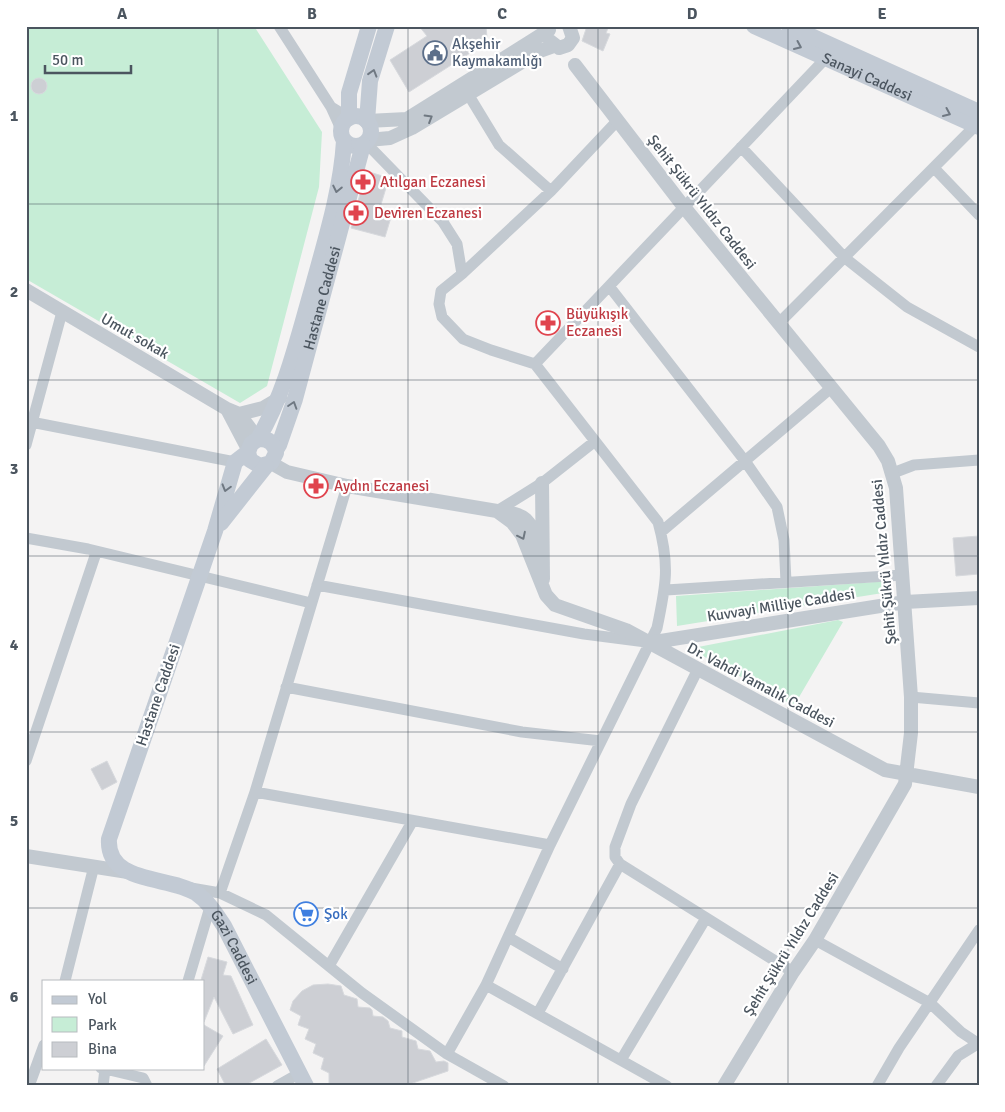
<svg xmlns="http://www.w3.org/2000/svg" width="1005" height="1112" viewBox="0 0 1005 1112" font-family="Signika,sans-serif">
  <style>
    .green { fill: #c6edd6 }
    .building { fill: #cdcfd4; stroke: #d7d9dd }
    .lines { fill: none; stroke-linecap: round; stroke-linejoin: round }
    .minor { stroke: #c2c9d0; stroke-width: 11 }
    .tertiary { stroke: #c2c9d0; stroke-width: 14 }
    .secondary { stroke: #c2cad4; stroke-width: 16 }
    .oneway { stroke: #6f7882 }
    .oneway2 { stroke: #6f7881 }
    .grid { fill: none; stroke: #4b555f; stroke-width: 1; stroke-opacity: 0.55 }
    .labels { text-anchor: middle; stroke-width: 4.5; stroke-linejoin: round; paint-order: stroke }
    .service-label { font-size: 15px; fill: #4e5e75; stroke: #fff; text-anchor: start }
    .street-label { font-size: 15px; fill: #4b555f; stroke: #fff }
    .health-label { font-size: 15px; fill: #be3a42; stroke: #fff; text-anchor: start }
    .shop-label { font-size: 15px; fill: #366cbe; stroke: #fff; text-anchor: start }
    .neatline { fill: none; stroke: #4b555f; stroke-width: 2 }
    .grid-label { font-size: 16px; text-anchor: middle; font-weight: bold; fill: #4b555f }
  </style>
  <rect width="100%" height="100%" fill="#f4f3f3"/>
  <!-- green -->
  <path class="green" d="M 26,26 L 254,26 L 322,132 L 319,187 L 267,386 L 240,403 L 26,279 Z
    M 889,581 L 893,589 L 889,592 L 677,626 L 676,596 Z
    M 838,620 L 843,622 L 795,704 L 792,705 L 701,655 L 698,647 Z"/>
  <!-- building -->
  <path class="building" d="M 419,26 L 486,26 L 487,38 L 481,46 L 409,92 L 390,60 L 427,36 Z
    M 587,26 L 609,26 L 606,33 L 610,34 L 603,51 L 582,41 Z
    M31 86a8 8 0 1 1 16 0a8 8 0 1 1-16 0Z
    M 366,171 L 389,178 L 379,211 L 392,214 L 385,237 L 351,228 Z
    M 979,536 L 979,574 L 956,576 L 953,538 Z
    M 107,761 L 117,782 L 102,790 L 91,769 Z
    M 208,957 L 227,962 L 223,975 L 231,976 L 253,1025 L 233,1034 L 214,997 L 204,1022 L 204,981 L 201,980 Z
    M 328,984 L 341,986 L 344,995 L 357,999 L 358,1007 L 370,1008 L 372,1010 L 373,1016 L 383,1017 L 388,1021 L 390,1028 L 402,1031 L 402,1037 L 416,1041 L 418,1049 L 430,1051 L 436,1062 L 444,1061 L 448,1063 L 448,1071 L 404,1086 L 329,1084 L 329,1073 L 321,1069 L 324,1058 L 313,1053 L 316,1044 L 305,1039 L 309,1029 L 298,1025 L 301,1016 L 290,1010 L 293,1001 L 302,991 L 313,985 Z
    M 204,1025 L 223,1036 L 204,1066 Z
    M 266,1039 L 282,1065 L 244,1086 L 226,1086 L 217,1069 Z"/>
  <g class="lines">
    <!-- minor -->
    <path class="minor" d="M 279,26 L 331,107
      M 468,94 L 499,145 L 551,191
      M 341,129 L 331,107 L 349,118
      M 366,143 L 443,222 L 457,244 L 462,274 L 441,291 L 439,304 L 442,317 L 463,339 L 491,350 L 535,364 L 658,522 C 670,565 666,585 657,628 L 550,845 L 486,985 L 447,1054
      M 741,147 L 845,258 L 907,307 L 979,347
      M 935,169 L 979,215
      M 462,274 L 551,191 L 618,120
      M 609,286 L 745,461 L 777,507 L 784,540 L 786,582
      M 779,323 L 976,125
      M 535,364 L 825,59
      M 26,421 L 235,462
      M 26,445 L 62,312
      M 893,473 L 914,465 L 979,460
      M 497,511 L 542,483 L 594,442
      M 661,532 L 831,388
      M 26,538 L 88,549 L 311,603
      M 317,585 L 584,634 L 646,642
      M 666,590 L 903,575
      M 698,669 L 631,804 L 615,847 L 615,857 L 620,864 L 793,972
      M 286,687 L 522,732 L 601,741
      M 911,697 L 979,703
      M 26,761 L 96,553
      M 255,792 L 550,845
      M 191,888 L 220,893 L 266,915 L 362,993 L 447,1054 L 504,1086
      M 220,893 L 255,792 L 347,486
      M 508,937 L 563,969
      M 815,940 L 930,1003 L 961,1032 L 979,1044
      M 329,966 L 412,822
      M 65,981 L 94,866
      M 188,981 L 210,907
      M 486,985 L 667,1086
      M 538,1013 L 620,864
      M 621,1060 L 706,918
      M 101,1068 L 143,1078 L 147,1086
      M 29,1086 L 44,1045
      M 103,1086 L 105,1069
      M 277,1086 L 300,1073
      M 877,1086 L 899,1048 L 979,930
      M 936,1086 L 958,1056 L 979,1043"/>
    <!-- tertiary -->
    <path class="tertiary" d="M 550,41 L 559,48 L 568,45 L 573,38 L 569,26
      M 575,65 L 684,207 L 879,446 L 888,461 L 896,488 L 911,697 L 911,733 L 905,784 L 815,940 L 793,972 L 724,1086
      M 367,121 L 407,119 L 549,30
      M 368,140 L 390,138 L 412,128 L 540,51 L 554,46
      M 26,290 L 227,409
      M 239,414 L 263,408 L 280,398
      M 248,449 L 227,409 L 239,414 L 258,439
      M 271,463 L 287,472 L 347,486 L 497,511
      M 542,483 L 543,579
      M 541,550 C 530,522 529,513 497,511 L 512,522 L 522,535 L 546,595 L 555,605 L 626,630 L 885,770 L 979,787
      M 648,643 L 905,602 L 979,598
      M 26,856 L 128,872"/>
    <!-- secondary -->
    <g class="secondary">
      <path id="s1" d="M 754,26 L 979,127"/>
      <path d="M 789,26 L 979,112"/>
      <circle cx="356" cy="131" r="15"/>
      <path d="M 349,118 L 349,93 L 369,26"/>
      <path d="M 367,121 L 370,81 L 387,26"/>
      <path d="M 258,439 C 285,393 297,341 312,289 C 325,241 341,191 344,141"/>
      <path id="s2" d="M 276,450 L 279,445 L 295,399 L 363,145"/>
      <path id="s3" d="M 248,452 L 250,460 L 260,466 L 271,463 L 276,453 C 275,443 268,438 258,439 L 251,444 L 248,452 L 235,462 L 215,531 L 109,839 C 106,884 169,876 196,893 C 208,901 216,914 224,926 L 306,1086"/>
      <path d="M 221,523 L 266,466"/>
    </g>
  </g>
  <!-- one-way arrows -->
  <defs><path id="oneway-chevron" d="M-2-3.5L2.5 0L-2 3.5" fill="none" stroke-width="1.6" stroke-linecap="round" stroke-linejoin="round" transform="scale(1.25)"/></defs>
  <g class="oneway">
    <use href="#oneway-chevron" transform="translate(798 46) rotate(24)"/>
    <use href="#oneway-chevron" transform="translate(373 73) rotate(-73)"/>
    <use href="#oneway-chevron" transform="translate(947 113) rotate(24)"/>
    <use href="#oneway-chevron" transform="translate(337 189) rotate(102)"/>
    <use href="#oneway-chevron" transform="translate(293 405) rotate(-72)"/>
    <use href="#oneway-chevron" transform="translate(226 488) rotate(106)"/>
  </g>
  <g class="oneway2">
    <use href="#oneway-chevron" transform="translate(429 118) rotate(-31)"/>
    <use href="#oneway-chevron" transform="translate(522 536) rotate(64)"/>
  </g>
  <!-- grid -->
  <path class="grid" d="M 218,26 L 218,1086M 408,26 L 408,1086M 598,26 L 598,1086M 788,26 L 788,1086M 26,204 L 979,204M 26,380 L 979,380M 26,556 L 979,556M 26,732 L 979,732M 26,908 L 979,908"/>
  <!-- icons -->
  <defs>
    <g id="civic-ring" transform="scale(1.25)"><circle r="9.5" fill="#fff" stroke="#5c6f8a" stroke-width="1.5"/><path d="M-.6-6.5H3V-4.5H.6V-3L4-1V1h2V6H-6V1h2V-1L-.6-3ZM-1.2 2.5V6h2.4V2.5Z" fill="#5c6f8a"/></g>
    <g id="pharmacy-ring" transform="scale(1.25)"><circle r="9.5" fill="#fff" stroke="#e0444e" stroke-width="1.5"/><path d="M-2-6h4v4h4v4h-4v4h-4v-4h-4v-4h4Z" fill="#e0444e"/></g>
    <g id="supermarket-ring" transform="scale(1.25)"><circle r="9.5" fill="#fff" stroke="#3f7fe0" stroke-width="1.5"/><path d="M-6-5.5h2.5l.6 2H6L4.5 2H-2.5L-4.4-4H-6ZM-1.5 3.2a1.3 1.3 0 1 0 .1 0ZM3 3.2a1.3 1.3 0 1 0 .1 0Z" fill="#3f7fe0"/></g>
  </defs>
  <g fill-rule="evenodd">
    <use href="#civic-ring" x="435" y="53"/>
    <use href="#pharmacy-ring" x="363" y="182"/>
    <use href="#pharmacy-ring" x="356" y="213"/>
    <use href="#pharmacy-ring" x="548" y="323"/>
    <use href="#pharmacy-ring" x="316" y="486"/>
    <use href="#supermarket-ring" x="306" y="914"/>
  </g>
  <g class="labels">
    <!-- service labels -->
    <g class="service-label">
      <text x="452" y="49">Akşehir<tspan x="452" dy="17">Kaymakamlığı</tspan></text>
    </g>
    <!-- street labels -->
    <g class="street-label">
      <text dy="5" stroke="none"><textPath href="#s1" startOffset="124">Sanayi Caddesi</textPath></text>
      <text transform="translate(702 202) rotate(52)" y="5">Şehit Şükrü Yıldız Caddesi</text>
      <text dy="5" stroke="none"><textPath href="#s2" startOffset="159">Hastane Caddesi</textPath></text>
      <text transform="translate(135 336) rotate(30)" y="5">Umut sokak</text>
      <text transform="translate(884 562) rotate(-95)" y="5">Şehit Şükrü Yıldız Caddesi</text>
      <text transform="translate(781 605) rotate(-9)" y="5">Kuvvayi Milliye Caddesi</text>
      <text transform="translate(761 685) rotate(28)" y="5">Dr. Vahdi Yamalık Caddesi</text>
      <text transform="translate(158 695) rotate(-71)" y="5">Hastane Caddesi</text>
      <text transform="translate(791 944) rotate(-58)" y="5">Şehit Şükrü Yıldız Caddesi</text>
      <text dy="5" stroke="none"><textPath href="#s3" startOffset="678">Gazi Caddesi</textPath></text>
    </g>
    <!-- health labels -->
    <g class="health-label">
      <text x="380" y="187">Atılgan Eczanesi</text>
      <text x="374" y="218">Deviren Eczanesi</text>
      <text x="566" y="319">Büyükışık<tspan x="566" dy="17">Eczanesi</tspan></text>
      <text x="334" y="491">Aydın Eczanesi</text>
    </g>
    <!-- shop labels -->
    <g class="shop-label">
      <text x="324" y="919">Şok</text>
    </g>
  </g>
  <!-- border -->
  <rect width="1005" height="1112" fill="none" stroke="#ffffff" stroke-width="55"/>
  <!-- legend -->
  <rect x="42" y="980" width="162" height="90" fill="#ffffff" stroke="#b7bbbf"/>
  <rect x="52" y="996" width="25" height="8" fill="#c2cad4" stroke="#b7bbbf"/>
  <text x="88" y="1004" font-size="15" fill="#4b555f">Yol</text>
  <rect x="52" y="1017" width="25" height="15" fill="#c6edd6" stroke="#b7bbbf"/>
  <text x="88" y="1030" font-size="15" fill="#4b555f">Park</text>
  <rect x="52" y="1042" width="25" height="15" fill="#cdcfd4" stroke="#b7bbbf"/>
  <text x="88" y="1054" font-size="15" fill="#4b555f">Bina</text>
  <!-- scale -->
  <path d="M45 65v8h86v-8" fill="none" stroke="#4b555f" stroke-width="2.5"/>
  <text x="52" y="65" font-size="15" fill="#4b555f" stroke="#ffffff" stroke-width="4" paint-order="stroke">50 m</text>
  <rect x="28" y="28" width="950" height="1056" class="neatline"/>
  <g class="grid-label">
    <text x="122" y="19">A</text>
    <text x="312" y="19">B</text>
    <text x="502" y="19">C</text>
    <text x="692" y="19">D</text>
    <text x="882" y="19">E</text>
    <text x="14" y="121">1</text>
    <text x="14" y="297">2</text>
    <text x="14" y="474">3</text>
    <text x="14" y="650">4</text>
    <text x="14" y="826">5</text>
    <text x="14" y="1002">6</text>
  </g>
</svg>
